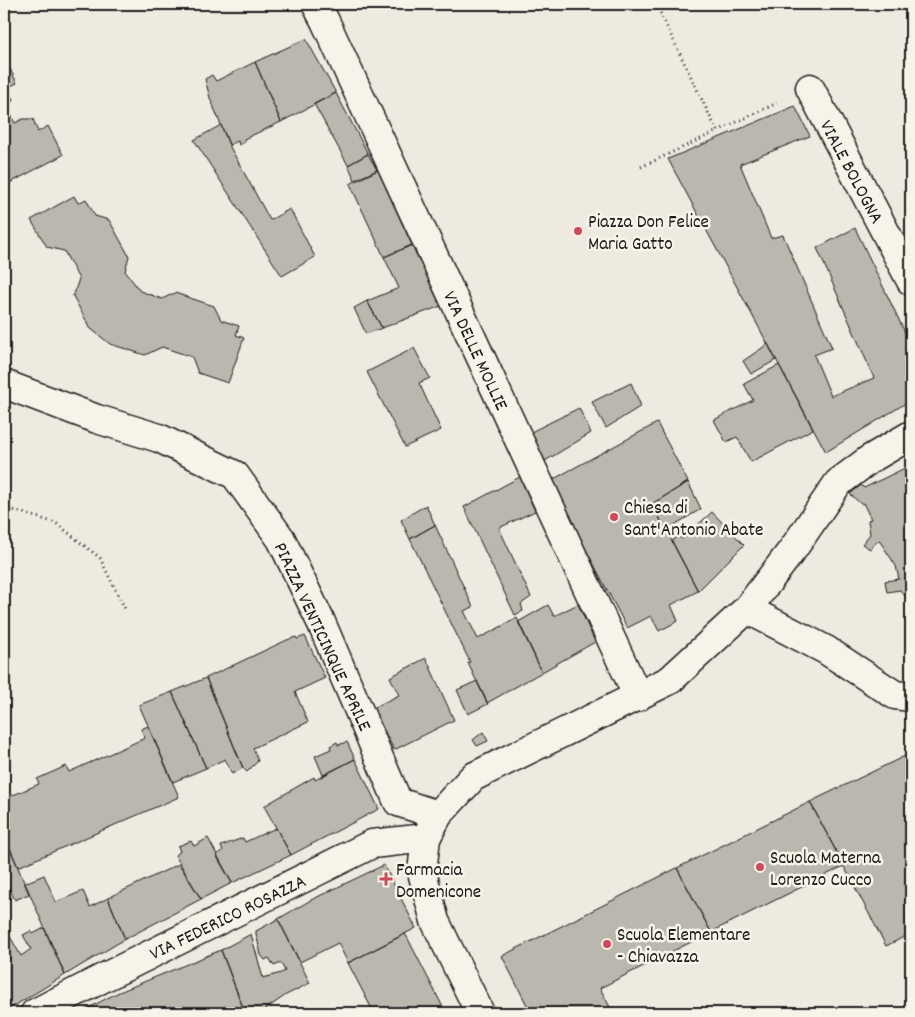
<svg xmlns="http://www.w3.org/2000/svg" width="915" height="1017" viewBox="0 0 915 1017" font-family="Dekko,sans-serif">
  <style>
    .building { fill: #bab7af; stroke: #1c1c1c }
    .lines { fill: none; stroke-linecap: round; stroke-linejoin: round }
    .minor-casing { stroke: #1c1c1c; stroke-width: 31 }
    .tertiary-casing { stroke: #1c1c1c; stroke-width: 31 }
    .path { stroke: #1c1c1c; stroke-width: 3; stroke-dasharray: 1 4; stroke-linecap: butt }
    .minor { stroke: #f7f3e8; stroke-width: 28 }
    .tertiary { stroke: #f7f3e8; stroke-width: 28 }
    .poi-dot { fill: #d1495b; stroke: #f7f3e8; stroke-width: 2 }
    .labels { text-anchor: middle; stroke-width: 5; stroke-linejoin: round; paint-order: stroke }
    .street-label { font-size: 19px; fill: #1c1c1c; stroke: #f7f3e8 }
    .poi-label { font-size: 19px; fill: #1c1c1c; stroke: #f7f3e8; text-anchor: start }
  </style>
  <rect width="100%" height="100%" fill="#eeeae0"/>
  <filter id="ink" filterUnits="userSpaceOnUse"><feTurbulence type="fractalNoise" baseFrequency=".02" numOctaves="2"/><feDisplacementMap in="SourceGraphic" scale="10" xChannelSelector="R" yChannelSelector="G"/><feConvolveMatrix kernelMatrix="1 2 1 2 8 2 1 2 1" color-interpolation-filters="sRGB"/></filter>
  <g filter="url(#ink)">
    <!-- building -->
    <path class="building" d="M 903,4 L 911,4 L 911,19 Z
      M 306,39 L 336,93 L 281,122 L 255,62 Z
      M 4,57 L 17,83 L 6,88 L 13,99 L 8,109 L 15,123 L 23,119 L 33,119 L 38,132 L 48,126 L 63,155 L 4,186 Z
      M 255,62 L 281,122 L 244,139 L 245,142 L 239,145 L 238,141 L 229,145 L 210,98 L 205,79 L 212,75 L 216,81 Z
      M 336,93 L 368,154 L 348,165 L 314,104 Z
      M 795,106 L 810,136 L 740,164 L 771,238 L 783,235 L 832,348 L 814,355 L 831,396 L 874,378 L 817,248 L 855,228 L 911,345 L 911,400 L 826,452 L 668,159 Z
      M 221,125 L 230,147 L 270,220 L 290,209 L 315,257 L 282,276 L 194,140 Z
      M 368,154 L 377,170 L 355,180 L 348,165 Z
      M 378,170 L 412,245 L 384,257 L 350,184 Z
      M 74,196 L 78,203 L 86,199 L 95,216 L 109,220 L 129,256 L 125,271 L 140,291 L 162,299 L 175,293 L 214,306 L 221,320 L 239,326 L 236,335 L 244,338 L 228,383 L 198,373 L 192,357 L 162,347 L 145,355 L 110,344 L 90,328 L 73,296 L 79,279 L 64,251 L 47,247 L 31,220 Z
      M 412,245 L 441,306 L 382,328 L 367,301 L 399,288 L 384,257 Z
      M 367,301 L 382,328 L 366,334 L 354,308 Z
      M 768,344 L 776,360 L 751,374 L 743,361 Z
      M 414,348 L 430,378 L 419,383 L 441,430 L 405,447 L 367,372 Z
      M 779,365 L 813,429 L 751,462 L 737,437 L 726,442 L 714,420 L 753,400 L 744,384 Z
      M 631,383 L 641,406 L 606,428 L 592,402 Z
      M 579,408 L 591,433 L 545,461 L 531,432 Z
      M 657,423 L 688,482 L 652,504 L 698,591 L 671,605 L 678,621 L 659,631 L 651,616 L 627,628 L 550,481 Z
      M 911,465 L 911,596 L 907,598 L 900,590 L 887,592 L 885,581 L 899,579 L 896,566 L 879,540 L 870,549 L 862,544 L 870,534 L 868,520 L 871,519 L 863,503 L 861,504 L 850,494 L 861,485 L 864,488 Z
      M 520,477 L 535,511 L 499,528 L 531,597 L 521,604 L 523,611 L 515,615 L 464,507 Z
      M 688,482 L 701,509 L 666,530 L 652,504 Z
      M 426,505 L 435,525 L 410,539 L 401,520 Z
      M 712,512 L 744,545 L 698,591 L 672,541 L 678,536 L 682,539 Z
      M 435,525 L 473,607 L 464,611 L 478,639 L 517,618 L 542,672 L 487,703 L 468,663 L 470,662 L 410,539 Z
      M 578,604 L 595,642 L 542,672 L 518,622 L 548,605 L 554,616 Z
      M 305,636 L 325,678 L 295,692 L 308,722 L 253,748 L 258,761 L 247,772 L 243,768 L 206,678 L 287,640 L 296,637 L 297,639 Z
      M 426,658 L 454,720 L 394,750 L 373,708 L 399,695 L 390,677 Z
      M 206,678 L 243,768 L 232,774 L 225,759 L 206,768 L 172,692 Z
      M 477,681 L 488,704 L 468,714 L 457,690 Z
      M 172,692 L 206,768 L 173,782 L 139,705 Z
      M 148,726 L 179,797 L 18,867 L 4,834 L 4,799 L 39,784 L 37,779 L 46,775 L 66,766 L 69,772 L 145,738 L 141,729 Z
      M 483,732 L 488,741 L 477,746 L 473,740 Z
      M 337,742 L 338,745 L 347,742 L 355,759 L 323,775 L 315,756 L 331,749 L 330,746 Z
      M 911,753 L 911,947 L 906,936 L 886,946 L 810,802 Z
      M 355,759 L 379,809 L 291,855 L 264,806 L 314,777 L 315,780 Z
      M 810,802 L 844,866 L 711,932 L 677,868 Z
      M 276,828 L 291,855 L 232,883 L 216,855 L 223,851 L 221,846 L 243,838 L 245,842 Z
      M 4,834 L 29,894 L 15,900 L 4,878 Z
      M 208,838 L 232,883 L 201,899 L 175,855 L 180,852 L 178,846 L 191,841 L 194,846 Z
      M 179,864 L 201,899 L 125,939 L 108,898 Z
      M 384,865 L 416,928 L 348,963 L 338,943 L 300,962 L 278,919 L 311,900 Z
      M 677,868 L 711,932 L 600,988 L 613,1013 L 531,1013 L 502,956 Z
      M 44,875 L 56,902 L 83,891 L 90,907 L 108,898 L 125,939 L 65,975 L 25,883 Z
      M 278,919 L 310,983 L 286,995 L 260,1013 L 245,1013 L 221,950 L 251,934 L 263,978 L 281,973 L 285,971 L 281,963 L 274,966 L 269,958 L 265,960 L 261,955 L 256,934 L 256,931 Z
      M 4,926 L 21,956 L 31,949 L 23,935 L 31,931 L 33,934 L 44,928 L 65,975 L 9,1009 L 4,1000 Z
      M 405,934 L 407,937 L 446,1013 L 374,1013 L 348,963 Z
      M 221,950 L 245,1013 L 79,1013 L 117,993 Z"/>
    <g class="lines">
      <!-- minor casing -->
      <g class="minor-casing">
        <path id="minor" d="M 316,4 L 325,21 L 638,697
          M 810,88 L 911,281
          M 4,384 L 97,419 L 159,438 L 235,475 L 281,539 L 321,622 L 398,802 L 438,815
          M 747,609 L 826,650 L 895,695 L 911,697
          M 35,1013 L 105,977 L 372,844 L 426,838"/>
      </g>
      <!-- tertiary casing -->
      <g class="tertiary-casing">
        <path id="tertiary" d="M 480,1013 L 435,921 L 422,872 L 426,838 L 438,815 L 473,777 L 670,680 L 747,609 L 793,549 L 838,483 L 870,459 L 911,435"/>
      </g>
      <!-- path -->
      <path class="path" d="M 656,4 L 717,131
        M 641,167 L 777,103
        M 4,510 L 13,510 L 56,523 L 100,558 L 126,611"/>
      <!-- minor -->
      <use href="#minor" class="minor"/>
      <!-- tertiary -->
      <use href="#tertiary" class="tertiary"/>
    </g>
  </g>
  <!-- markers -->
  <g class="poi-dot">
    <circle cx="578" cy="231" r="5"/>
    <circle cx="614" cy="517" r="5"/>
    <circle cx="760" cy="867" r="5"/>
    <path d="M383.5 871.5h5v5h5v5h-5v5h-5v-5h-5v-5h5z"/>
    <circle cx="607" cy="944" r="5"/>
  </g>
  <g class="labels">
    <!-- street labels -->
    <g class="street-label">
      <text transform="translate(853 171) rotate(62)" y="7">VIALE BOLOGNA</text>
      <text transform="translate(477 350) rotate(65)" y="7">VIA DELLE MOLLIE</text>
      <text transform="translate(324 636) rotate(65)" y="7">PIAZZA VENTICINQUE APRILE</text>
      <text transform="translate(227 916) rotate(-26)" y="7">VIA FEDERICO ROSAZZA</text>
    </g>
    <!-- poi labels -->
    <g class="poi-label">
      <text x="588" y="227">Piazza Don Felice<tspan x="588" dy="22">Maria Gatto</tspan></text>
      <text x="624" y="513">Chiesa di<tspan x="624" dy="22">Sant'Antonio Abate</tspan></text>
      <text x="770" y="863">Scuola Materna<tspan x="770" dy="22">Lorenzo Cucco</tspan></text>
      <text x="396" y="875">Farmacia<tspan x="396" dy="22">Domenicone</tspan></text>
      <text x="617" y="940">Scuola Elementare<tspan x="617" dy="22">- Chiavazza</tspan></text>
    </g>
  </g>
  <!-- margin -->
  <rect width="915" height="1017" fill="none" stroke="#f7f3e8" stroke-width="20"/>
  <rect x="10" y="10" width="895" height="997" fill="none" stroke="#1c1c1c" stroke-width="2" filter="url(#ink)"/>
</svg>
